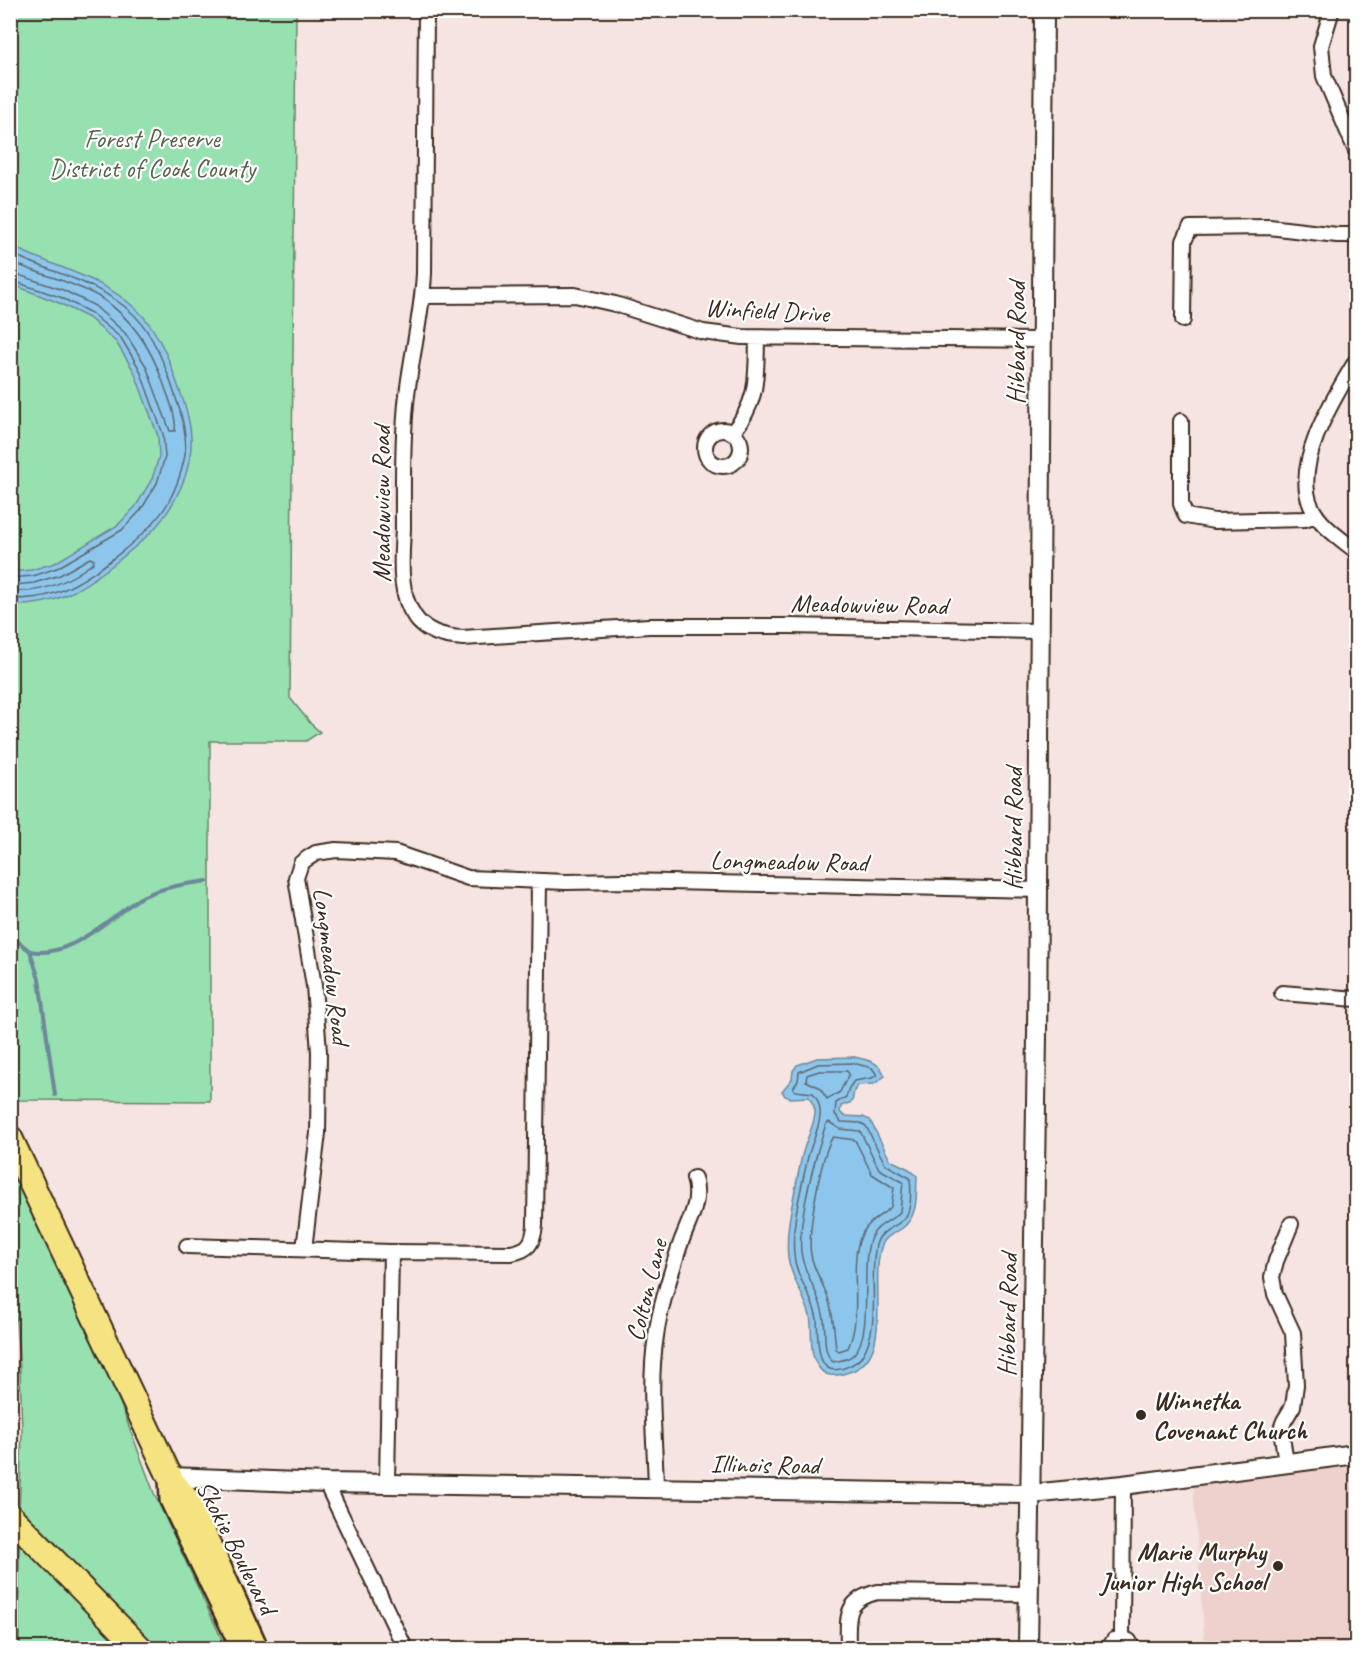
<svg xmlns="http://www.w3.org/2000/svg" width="1367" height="1659" viewBox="0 0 1367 1659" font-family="Caveat,sans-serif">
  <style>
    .built { fill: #eed1cd }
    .green { fill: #97e0af; stroke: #698566; stroke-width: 1.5 }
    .water { fill: #8dc6ec; stroke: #6c889a; stroke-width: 1.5 }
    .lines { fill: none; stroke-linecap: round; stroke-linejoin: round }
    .shore { stroke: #5c6870; stroke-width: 1.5 }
    .stream { stroke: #6c889a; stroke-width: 4 }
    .street-casing { stroke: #3b2a1e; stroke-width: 18 }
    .secondary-casing { stroke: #3b2a1e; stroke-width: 22 }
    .primary-casing { stroke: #3b2a1e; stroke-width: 26 }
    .highway-casing { stroke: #3b2a1e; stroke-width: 28 }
    .street { stroke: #fff; stroke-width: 14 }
    .secondary { stroke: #fff; stroke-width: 18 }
    .primary { stroke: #f5e382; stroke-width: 21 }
    .highway { stroke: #f5e382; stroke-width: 24 }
    .poi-dot { fill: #3b2a1e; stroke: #fff; stroke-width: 2 }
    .labels { text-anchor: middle; stroke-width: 4.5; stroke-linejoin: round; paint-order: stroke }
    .park-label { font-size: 26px; fill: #57614a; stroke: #fff }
    .street-label { font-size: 26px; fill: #3b2a1e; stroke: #fff }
    .poi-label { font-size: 26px; font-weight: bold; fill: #3b2a1e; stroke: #fff; text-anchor: start }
  </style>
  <rect width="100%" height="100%" fill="#f5e4e2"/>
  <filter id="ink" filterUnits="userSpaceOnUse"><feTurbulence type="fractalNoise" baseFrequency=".0167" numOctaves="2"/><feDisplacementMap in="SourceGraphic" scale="12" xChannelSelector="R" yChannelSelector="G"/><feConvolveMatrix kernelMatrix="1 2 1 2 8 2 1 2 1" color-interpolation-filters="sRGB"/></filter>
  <g filter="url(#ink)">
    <!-- built -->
    <path class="built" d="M 1356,1462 L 1356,1648 L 1205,1648 L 1193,1483 Z"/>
    <!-- green -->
    <path class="green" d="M 10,11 L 296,11 L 290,698 L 311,724 L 320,732 L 306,741 L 210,741 L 210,1101 L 16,1100 L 11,1076 Z
      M 10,1158 L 110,1376 L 154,1493 L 226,1648 L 155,1648 L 19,1513 L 22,1433 L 20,1369 L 10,1249 Z
      M 19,1539 L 127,1648 L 19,1648 Z"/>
    <!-- water -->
    <path class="water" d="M 11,246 C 53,267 101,276 136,309 C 155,326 168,356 176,380 C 183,399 190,418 191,437 C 192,452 189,464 185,477 C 169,520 148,537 114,564 C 80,590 55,607 11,605 L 11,572 L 31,570 L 55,563 L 118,525 L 136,506 L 152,479 L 159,457 L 158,436 L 134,371 L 116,342 L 89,318 L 57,302 L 11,284 Z
      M 854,1057 C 868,1060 879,1061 885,1076 L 874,1084 L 858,1085 L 854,1091 L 852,1102 L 841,1106 L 840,1112 L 844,1116 L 863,1117 L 870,1120 L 890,1160 L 909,1169 L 917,1176 C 916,1195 919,1217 901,1229 C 894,1234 887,1235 883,1243 C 867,1275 897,1358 849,1372 C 843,1374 837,1376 831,1375 C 824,1375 818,1368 815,1361 C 809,1348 813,1330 810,1316 C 805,1296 791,1279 788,1257 C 785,1231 793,1201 798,1175 C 800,1167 801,1157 804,1149 C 807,1138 814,1125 815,1114 C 816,1108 812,1102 809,1097 L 790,1098 L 785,1096 L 782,1091 L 792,1079 L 793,1071 L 797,1065 L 817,1058 Z"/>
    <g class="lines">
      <!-- shore -->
      <path class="shore" d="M 10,253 C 51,273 98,281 132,313 C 150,329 162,358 170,380 C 178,405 190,434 184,460 C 181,474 175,490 168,503 C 151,533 88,582 55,593 C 41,598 26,599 10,599
        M 10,261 C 39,275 73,281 101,298 C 132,318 151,348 163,382 C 168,397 177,416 175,431 L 170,431 L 146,366 L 125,333 L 95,306 L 63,290 L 10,272
        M 10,280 L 60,297 L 91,313 L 121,338 L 139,368 L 163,434 L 165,457 L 157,483 L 141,510 L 122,530 L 57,568 L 33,576 L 10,578
        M 10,585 L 13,588 L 15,585 L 34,583 L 60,575 L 90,558 L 94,560 L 93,563 C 71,580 44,593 15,591 L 13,589 L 10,591
        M 853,1063 L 872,1068 L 877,1075 L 872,1078 L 854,1081 L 849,1088 L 846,1097 L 836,1103 L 835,1114 L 841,1122 L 861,1123 L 866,1126 L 885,1164 L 910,1178 C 911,1189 912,1209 905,1218 C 896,1228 880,1229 876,1245 C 868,1280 882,1324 862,1356 C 857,1364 839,1372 830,1369 C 816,1365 818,1330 817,1319 C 813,1296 796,1278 794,1255 C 791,1224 801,1191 807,1161 C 812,1137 830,1114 813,1093 L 795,1091 L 793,1088 L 798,1081 L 799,1072 L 818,1064 Z
        M 819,1071 L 847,1071 L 849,1074 L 840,1092 L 827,1099 L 819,1087 L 806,1081 L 807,1075 Z
        M 829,1122 L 840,1129 L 860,1131 L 879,1169 L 903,1182 L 900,1212 C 890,1222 875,1225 870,1240 C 860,1268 874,1333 854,1354 C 850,1359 840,1361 833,1362 C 821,1352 827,1328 823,1314 C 819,1294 807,1278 802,1258 C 795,1228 816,1154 826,1124 Z
        M 833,1137 L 855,1140 L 872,1174 L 894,1188 L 891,1207 C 881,1216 871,1219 863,1232 C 846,1261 865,1312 848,1348 L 839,1351 L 836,1349 C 834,1332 834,1315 828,1298 C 823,1283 814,1271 811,1255 C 807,1235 821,1153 833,1137 Z"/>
      <!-- stream -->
      <path class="stream" d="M 10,935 L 30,951 L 39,979 L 55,1095
        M 30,951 C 63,958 95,930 121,912 C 128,907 135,900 144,896 C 164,887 185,884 207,881"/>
      <!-- street casing -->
      <g class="street-casing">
        <path id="street" d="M 426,10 L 424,273 C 422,317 410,360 406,404 C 402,445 403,487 403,528 C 402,556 397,592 415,617 C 426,633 445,637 463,638 L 649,626 L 789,626 L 1039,631
          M 1332,10 L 1321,46 L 1324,76 L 1356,151
          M 423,296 L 575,295 L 615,304 L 703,332 L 742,337 L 1042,340
          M 1183,320 L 1184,241 L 1190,228 L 1269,227 L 1337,235 L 1356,235
          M 1356,361 C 1335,396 1292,463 1311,506 C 1320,526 1340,538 1356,551
          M 1181,421 L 1181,504 L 1186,516 L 1214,521 L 1305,519 L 1316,515
          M705 448a18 18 0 1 1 36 0a18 18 0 1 1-36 0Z
          M 732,433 C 759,401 756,377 757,338
          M 1282,993 L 1356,999
          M 187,1246 L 391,1252 L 511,1253 C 529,1250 533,1243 535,1226 L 539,881
          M 304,1249 L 318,1133 L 319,1052 L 314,986 L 296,878 L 301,863 L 308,858 L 316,853 L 336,850 L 396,853 L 468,878 L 566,882 L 624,881 L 1038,890
          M 1286,1463 L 1281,1429 L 1284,1421 L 1293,1406 L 1296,1385 L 1293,1333 L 1275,1294 L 1272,1277 L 1276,1261 L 1291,1224
          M 326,1483 L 405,1648
          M 387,1483 L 391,1252
          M 656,1488 C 655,1438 648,1386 656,1336 C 660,1307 670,1277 679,1248 C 687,1223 702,1204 694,1178
          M 1122,1638 L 1123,1485
          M 848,1648 C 848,1619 843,1600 878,1592 L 1029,1594
          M 1109,1648 L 1114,1640 L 1122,1638 L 1129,1641 L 1133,1648"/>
      </g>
      <!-- secondary casing -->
      <g class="secondary-casing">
        <path id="secondary" d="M 170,1477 L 326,1483 L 1031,1494 L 1123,1485 L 1356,1454
          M 1028,1648 L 1037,1036 L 1044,10"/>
      </g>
      <!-- primary casing -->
      <g class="primary-casing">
        <path id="primary" d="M 170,1477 L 190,1501 L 257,1648
          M 170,1477 L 171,1500 L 242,1648"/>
      </g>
      <!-- highway casing -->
      <g class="highway-casing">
        <path id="highway" d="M 10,1138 L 170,1477
          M 10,1516 L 140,1648"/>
      </g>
      <!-- street -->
      <use href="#street" class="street"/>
      <!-- secondary -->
      <use href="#secondary" class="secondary"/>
      <!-- primary -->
      <use href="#primary" class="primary"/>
      <!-- highway -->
      <use href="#highway" class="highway"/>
    </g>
  </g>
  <!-- markers -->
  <g class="poi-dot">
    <circle cx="1141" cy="1415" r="6"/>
    <circle cx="1278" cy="1566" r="6"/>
  </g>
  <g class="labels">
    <!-- park labels -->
    <g class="park-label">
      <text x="152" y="147">Forest Preserve<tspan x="152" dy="30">District of Cook County</tspan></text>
    </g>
    <!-- street labels -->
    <g class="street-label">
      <text transform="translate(767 310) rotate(3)" y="9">Winfield Drive</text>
      <text transform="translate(1016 343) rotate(-90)" y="9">Hibbard Road</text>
      <text transform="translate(381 504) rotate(-90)" y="9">Meadowview Road</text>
      <text transform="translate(869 604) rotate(1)" y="9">Meadowview Road</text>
      <text transform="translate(1013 829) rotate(-90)" y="9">Hibbard Road</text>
      <text transform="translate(789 861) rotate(1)" y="9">Longmeadow Road</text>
      <text transform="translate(332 966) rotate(83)" y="9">Longmeadow Road</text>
      <text transform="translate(646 1290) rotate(-76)" y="9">Colton Lane</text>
      <text transform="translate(1007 1315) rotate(-89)" y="9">Hibbard Road</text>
      <text transform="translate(765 1464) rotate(1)" y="9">Illinois Road</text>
      <text transform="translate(237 1547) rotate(63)" y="9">Skokie Boulevard</text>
    </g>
    <!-- poi labels -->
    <g class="poi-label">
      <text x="1153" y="1409">Winnetka<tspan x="1153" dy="30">Covenant Church</tspan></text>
      <text x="1266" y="1560" text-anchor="end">Marie Murphy<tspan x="1266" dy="30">Junior High School</tspan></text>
    </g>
  </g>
  <!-- margin -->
  <rect width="1367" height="1659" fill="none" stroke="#fff" stroke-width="36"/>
  <rect x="18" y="18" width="1331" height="1623" fill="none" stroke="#3b2a1e" stroke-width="2" filter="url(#ink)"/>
</svg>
